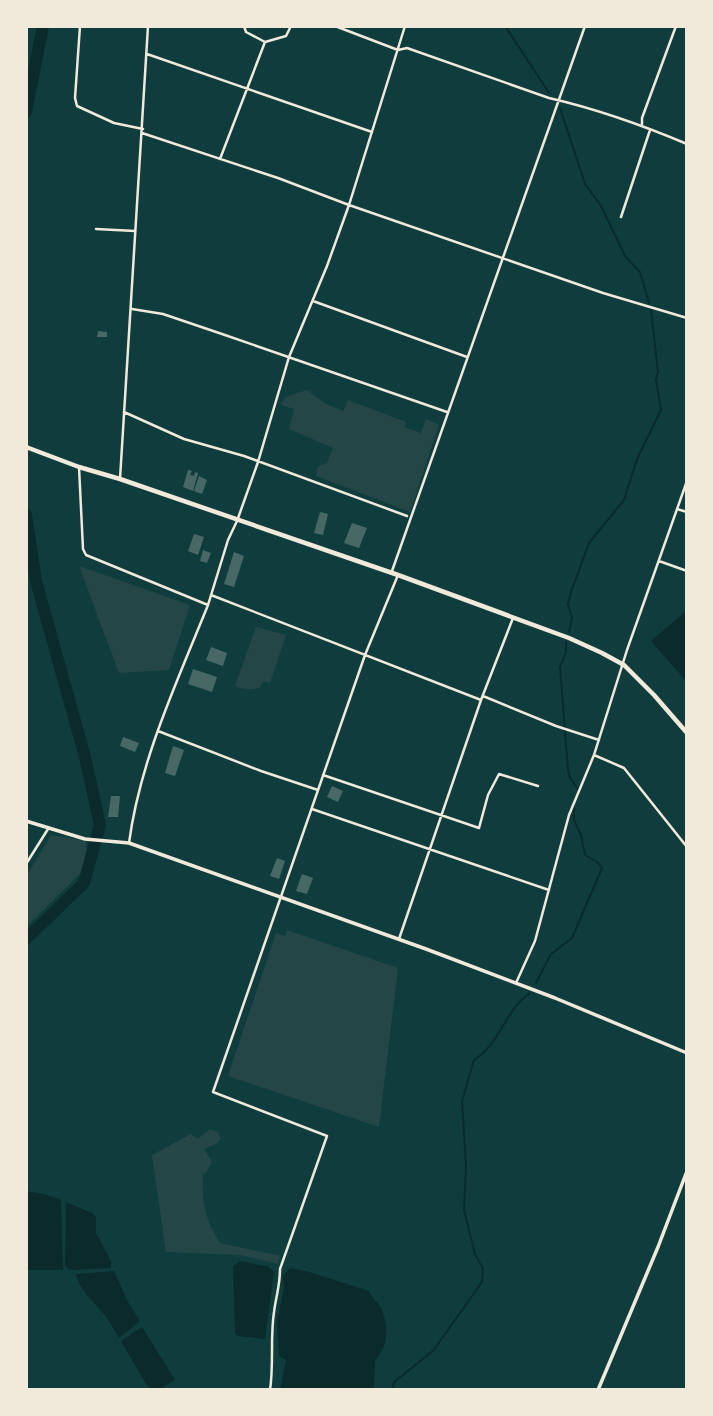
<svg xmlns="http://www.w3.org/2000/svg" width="713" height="1416" viewBox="0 0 713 1416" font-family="'Nunito Sans',sans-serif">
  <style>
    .green { fill: #244646 }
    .water { fill: #0a2a2b }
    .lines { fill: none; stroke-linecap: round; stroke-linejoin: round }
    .stream { stroke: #0a2a2b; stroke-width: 2 }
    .river { stroke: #0a2a2b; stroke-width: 12 }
    .building { fill: #486865 }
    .minor { stroke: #f1e9da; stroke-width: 2.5 }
    .tertiary { stroke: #f1e9da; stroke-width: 3.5 }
    .primary { stroke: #f1e9da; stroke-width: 4.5 }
  </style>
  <rect width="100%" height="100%" fill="#0f3d3e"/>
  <!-- green -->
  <path class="green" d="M 307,390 L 324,403 L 343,411 L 348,400 L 406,422 L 404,427 L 421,433 L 426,419 L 439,425 L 410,512 L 316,476 L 318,466 L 327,463 L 333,448 L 289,429 L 294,409 L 281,405 L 285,397 Z
    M 79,566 L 190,605 L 169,670 L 119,673 Z
    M 256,627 L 286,635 L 270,683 L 263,681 L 260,688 C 251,689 243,690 235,686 Z
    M 51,835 L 86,841 L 85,869 L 26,927 L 26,877 Z
    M 287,930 L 398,968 L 379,1127 L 228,1076 L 276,933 L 285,936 Z
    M 210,1129 L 218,1132 L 221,1139 L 216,1144 L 204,1149 L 212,1162 L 205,1174 L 203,1173 C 201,1200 205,1220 220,1243 L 280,1256 L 278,1264 L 240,1255 L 166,1252 L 152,1155 L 191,1134 L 198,1139 Z"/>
  <!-- water -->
  <path class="water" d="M 687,610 L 687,682 L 651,641 Z
    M 26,1191 L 44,1194 L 61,1200 L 63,1270 L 26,1270 Z
    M 66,1202 L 92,1213 L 96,1217 L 96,1233 L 111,1261 L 111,1268 L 73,1270 L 68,1269 L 65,1265 Z
    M 241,1261 L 269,1267 L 274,1272 L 265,1339 L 238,1336 L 235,1333 L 233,1266 Z
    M 290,1268 L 306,1271 L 369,1291 C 371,1298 379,1302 382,1310 C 389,1328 388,1347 375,1361 L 374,1390 L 280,1390 L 286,1360 L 279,1356 L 277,1322 L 284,1288 L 283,1276 Z
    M 114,1271 L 128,1302 L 140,1321 L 119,1338 C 115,1331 111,1324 106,1317 C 96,1303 80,1292 76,1274 Z
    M 142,1327 L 175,1380 L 159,1390 L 152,1390 L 146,1384 L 121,1341 Z"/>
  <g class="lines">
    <!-- stream -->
    <path class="stream" d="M 505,26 L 549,93
      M 560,108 L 585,184 L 601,206 L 625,256 L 640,272 L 649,303
      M 569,632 L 572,617 L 568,605 L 570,595 L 589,543 L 624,500 L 637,459 L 661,410 L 656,380 L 658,372 L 651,310
      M 566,642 L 566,652 L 560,667 L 568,770 L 570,778 L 579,790
      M 536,983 L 551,954 L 572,938 L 602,868 L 597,862 L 585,855 L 581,835 L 574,820 L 574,806
      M 392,1390 L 394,1382 L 433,1351 L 482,1282 L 483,1269 L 475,1254 L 464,1210 L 466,1166 L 462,1101 L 474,1060 C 502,1042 503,1012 530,993"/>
    <!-- river -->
    <path class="river" d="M 26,112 L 43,26
      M 26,515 L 36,581 L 85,757 L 100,825 L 84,883 L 26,939"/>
  </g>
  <!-- building -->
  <path class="building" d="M 98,331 L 107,332 L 107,337 L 97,337 Z
    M 188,470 L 192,471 L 190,475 L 194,476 L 195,472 L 198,473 L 193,491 L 183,487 Z
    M 199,476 L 207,480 L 202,494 L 194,491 Z
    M 320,512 L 328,514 L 323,535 L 314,533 Z
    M 352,523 L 367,528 L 359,548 L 344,543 Z
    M 194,534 L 204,537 L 198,555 L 188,551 Z
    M 203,550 L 211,553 L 207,563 L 200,561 Z
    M 234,552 L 244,556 L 234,587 L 224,584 Z
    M 211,647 L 227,653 L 223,666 L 206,660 Z
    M 193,669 L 217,677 L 212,692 L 188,684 Z
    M 123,737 L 139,743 L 135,752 L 120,746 Z
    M 173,746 L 184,750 L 175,776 L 165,773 Z
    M 332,786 L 343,791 L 338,802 L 327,797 Z
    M 111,796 L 120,796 L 118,817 L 108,817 Z
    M 277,858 L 285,861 L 279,879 L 270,876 Z
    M 302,874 L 313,878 L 307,894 L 296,891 Z"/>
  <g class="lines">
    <!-- minor -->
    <path class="minor" d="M 80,26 L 75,98 L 77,106 L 114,123 L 143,129
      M 335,26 L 398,50 L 407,48 L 549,98 C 597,109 642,125 687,144
      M 265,42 L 286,36 L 291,26
      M 147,54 L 372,132
      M 642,124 L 642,118 L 676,26
      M 142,133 L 278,178 L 349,205 L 603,293 L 687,318
      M 220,159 L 265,42 L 246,32 L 244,26
      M 621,217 L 650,130
      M 96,229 L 135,231
      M 313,301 L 467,357
      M 132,309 L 163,314 L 222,334 L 447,412
      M 124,412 L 184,439 L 244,456 L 407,516
      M 79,467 L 83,549 L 86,555 L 208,605 L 228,540 L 237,521 L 258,462 L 289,357 L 327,266 L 349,205 L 405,26
      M 120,479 L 148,26
      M 677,509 L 687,512
      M 659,561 L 687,571
      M 392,571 L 585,26
      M 211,595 L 481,700
      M 483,696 L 556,726 L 599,740
      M 158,731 L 261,771 L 318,790
      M 594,755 L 624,768 L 687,847
      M 323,775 L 479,828 L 488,795 L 499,774 L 538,786
      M 312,809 L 549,890
      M 129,843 C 140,760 177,682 208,605
      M 26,864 L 48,829
      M 399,939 L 481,700 L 513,618
      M 516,983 L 535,941 L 569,815 L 594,755 L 627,650 L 687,481
      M 270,1390 C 274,1364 270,1338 274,1312 C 276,1296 280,1286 280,1269 L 327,1136 L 213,1092 L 365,655 L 398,575"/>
    <!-- tertiary -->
    <path class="tertiary" d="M 26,821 L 85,839 L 129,843 L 426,949 L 555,998 L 687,1053
      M 598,1390 L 658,1247 L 687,1171"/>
    <!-- primary -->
    <path class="primary" d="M 26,447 L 79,467 L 120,479 L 398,575 L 569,638 L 602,653 L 624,665 L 654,695 L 687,733"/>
  </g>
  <!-- border -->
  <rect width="713" height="1416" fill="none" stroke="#f1e9da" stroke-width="56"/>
</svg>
